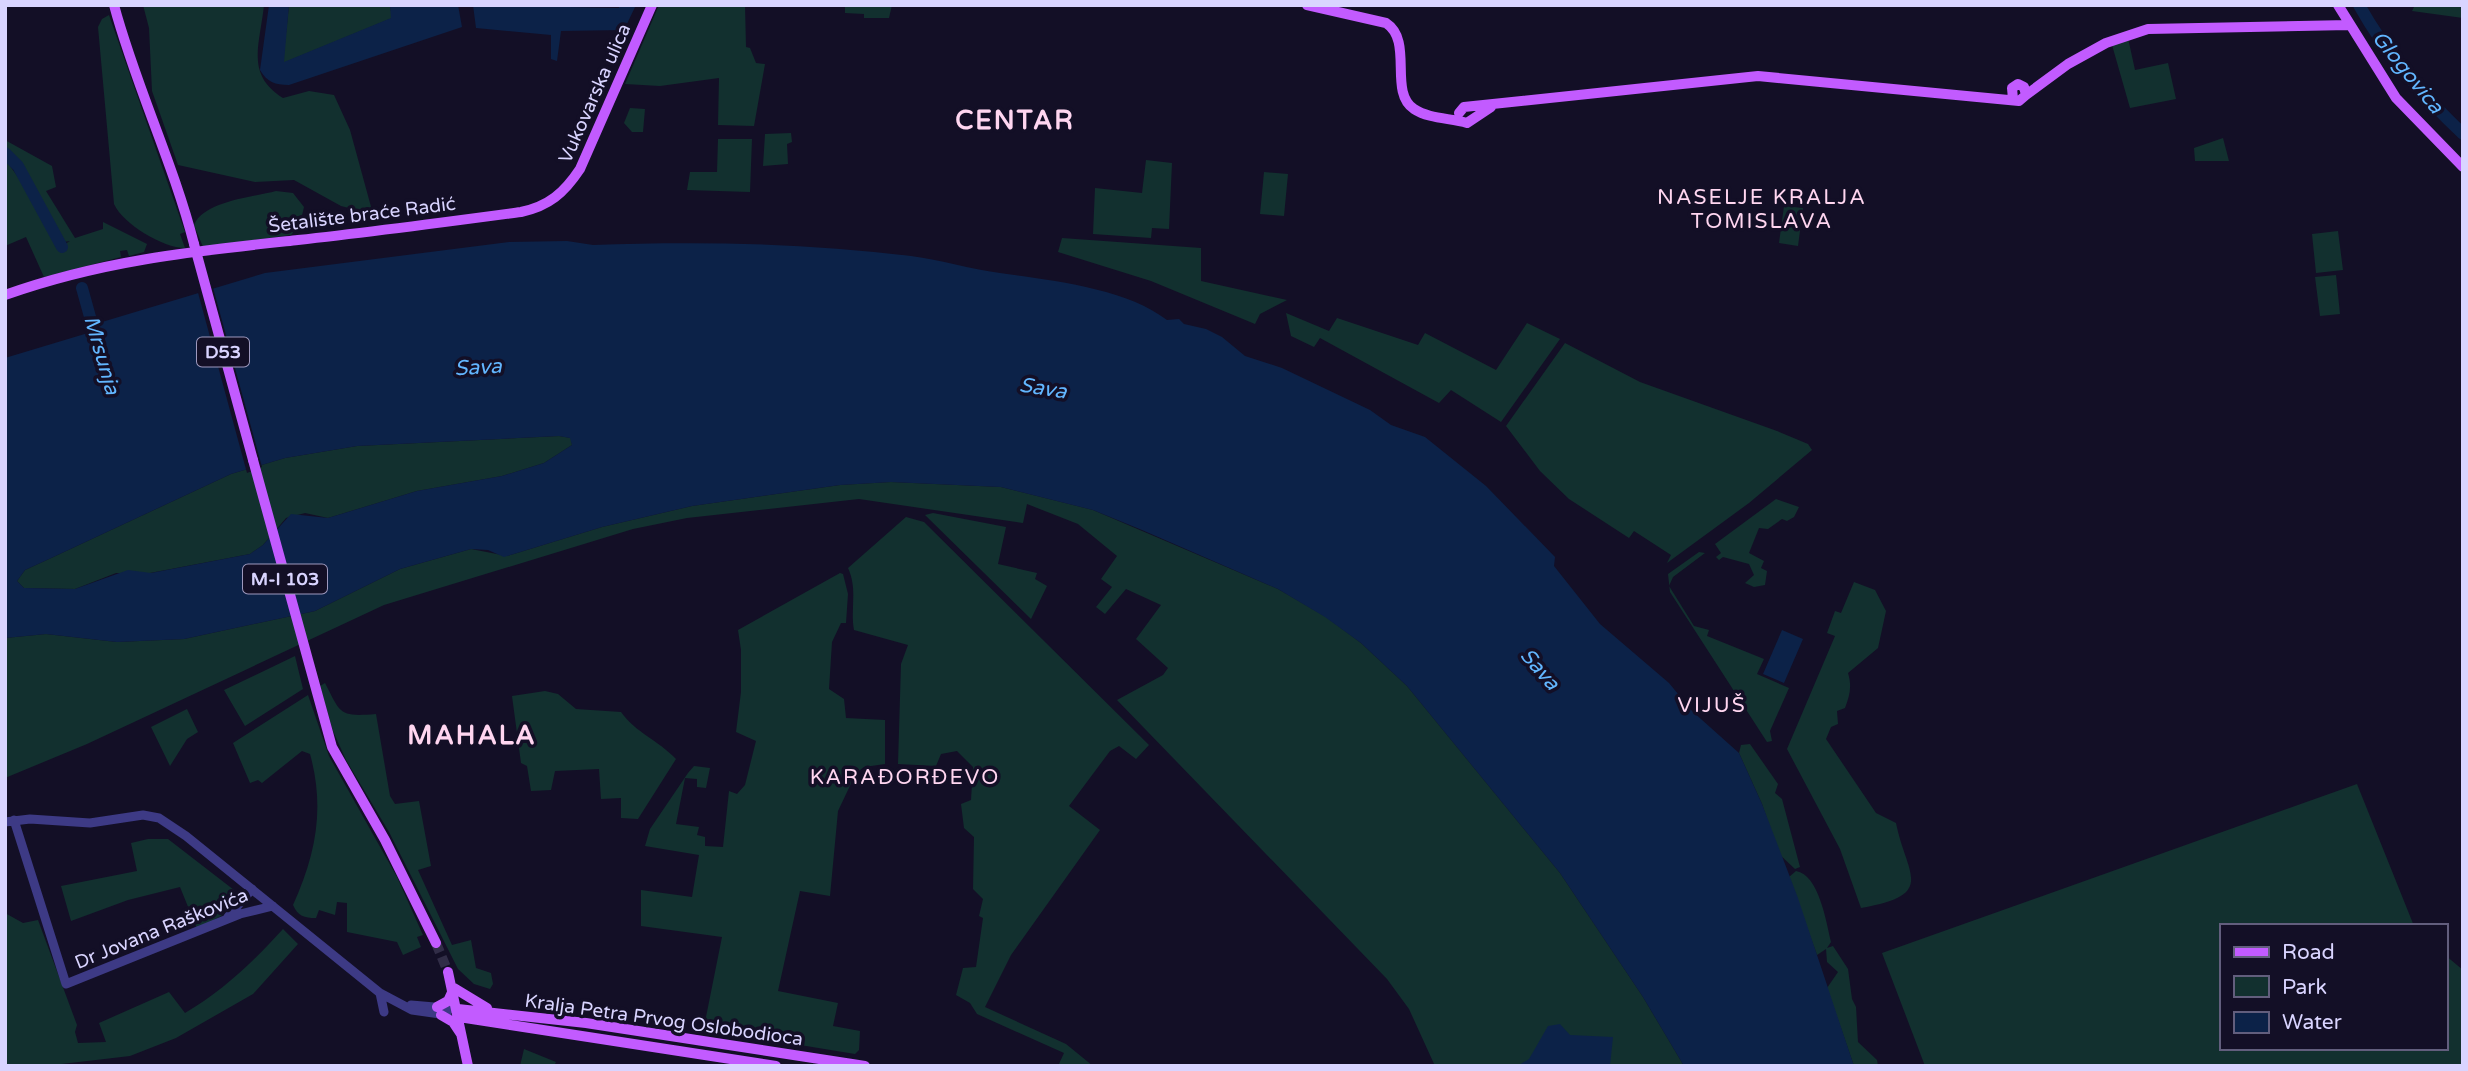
<svg xmlns="http://www.w3.org/2000/svg" width="2468" height="1071" viewBox="0 0 2468 1071" font-family="'Varela Round',sans-serif">
  <style>
    .green { fill: #12302f }
    .water { fill: #0c2248; fill-rule: evenodd }
    .pier { fill: #130f26 }
    .lines { fill: none; stroke-linecap: round; stroke-linejoin: round }
    .river { stroke: #0c2248; stroke-width: 12 }
    .major-tunnel { stroke: #312d47; stroke-width: 10; stroke-dasharray: 10 5; stroke-linecap: butt }
    .minor { stroke: #3d3a85; stroke-width: 9 }
    .major { stroke: #c25bff; stroke-width: 10 }
    .major-bridge { stroke: #c25bff; stroke-width: 10 }
    .labels { text-anchor: middle; stroke-width: 7; stroke-linejoin: round; paint-order: stroke }
    .shield { fill: #130f26; stroke: #9e99be; stroke-width: 2 }
    .shield-label { font-size: 18px; font-weight: bold; fill: #d9d4ff }
    .street-label { font-size: 19px; fill: #d9d4ff; stroke: #130f26 }
    .water-label { font-size: 21px; font-style: italic; fill: #62b6ff; stroke: #130f26 }
    .neighbourhood-label { font-size: 21px; letter-spacing: 2px; fill: #ffd6f0; stroke: #130f26 }
    .district-label { font-size: 26px; font-weight: bold; letter-spacing: 2px; fill: #ffd6f0; stroke: #130f26 }
  </style>
  <rect width="100%" height="100%" fill="#130f26"/>
  <!-- green -->
  <path class="green" d="M 143,5 L 264,5 C 260,45 245,74 283,98 L 309,91 L 334,95 L 350,130 L 373,214 L 341,206 L 294,180 L 255,182 L 178,165 L 152,91 L 149,28 Z
    M 289,5 L 390,5 L 392,18 L 283,63 Z
    M 659,5 L 745,5 L 746,47 L 750,48 L 756,63 L 765,64 L 754,126 L 718,125 L 719,78 L 660,86 L 625,84 Z
    M 845,5 L 892,5 L 889,18 L 864,18 L 864,14 L 845,13 Z
    M 2415,5 L 2463,5 L 2463,18 L 2412,11 Z
    M 109,15 L 185,232 L 180,234 L 185,248 C 163,248 123,224 114,204 L 98,27 L 102,19 Z
    M 2128,38 L 2135,70 L 2168,63 L 2176,99 L 2130,108 L 2112,45 Z
    M 630,108 L 645,109 L 643,132 L 632,132 L 624,123 Z
    M 791,133 L 792,142 L 787,144 L 788,164 L 763,166 L 765,134 Z
    M 2223,138 L 2229,161 L 2195,161 L 2194,148 Z
    M 718,139 L 752,139 L 750,192 L 687,190 L 690,172 L 717,172 Z
    M 5,140 L 52,166 L 56,187 L 46,191 L 75,238 L 103,229 L 103,222 L 147,244 L 144,252 L 129,256 L 127,250 L 120,251 L 121,257 L 44,277 L 26,237 L 5,246 L 5,159 L 28,191 L 57,249 L 70,241 L 64,242 L 24,168 L 5,148 Z
    M 1146,160 L 1172,163 L 1169,229 L 1152,228 L 1151,238 L 1093,234 L 1095,188 L 1142,193 Z
    M 1264,172 L 1288,174 L 1284,216 L 1260,214 Z
    M 276,191 L 293,193 L 304,207 L 300,224 L 291,235 L 203,247 L 194,225 C 204,201 254,197 276,191 Z
    M 1784,206 L 1803,208 L 1798,246 L 1779,243 Z
    M 2338,231 L 2343,270 L 2316,273 L 2312,234 Z
    M 1062,238 L 1201,248 L 1201,281 L 1287,300 L 1260,314 L 1255,324 L 1151,281 L 1058,252 Z
    M 2336,275 L 2340,314 L 2320,316 L 2315,277 Z
    M 1286,313 L 1329,331 L 1337,318 L 1418,345 L 1425,333 L 1496,370 L 1527,323 L 1560,339 L 1501,422 L 1451,390 L 1439,403 L 1320,338 L 1314,347 L 1291,336 Z
    M 1565,343 L 1640,382 L 1777,431 L 1808,444 L 1812,450 L 1749,503 L 1667,563 L 1671,555 L 1634,531 L 1629,538 L 1569,499 L 1540,471 L 1506,426 Z
    M 559,436 L 571,438 L 572,445 L 544,463 L 502,476 L 417,491 L 328,518 L 305,513 L 286,518 L 263,545 L 250,554 L 150,573 L 116,573 L 75,589 L 24,588 L 17,581 L 25,570 L 49,559 L 231,474 L 285,458 L 357,446 Z
    M 891,482 L 1001,487 L 1093,510 L 1278,589 L 1326,617 L 1361,643 L 1407,686 L 1560,873 L 1643,997 L 1684,1066 L 1435,1066 L 1409,1009 L 1387,979 L 1117,700 L 1163,675 L 1168,668 L 1136,639 L 1161,605 L 1126,589 L 1105,614 L 1096,607 L 1112,587 L 1101,579 L 1117,556 L 1078,524 L 1027,504 L 1023,523 L 859,499 L 687,518 L 633,529 L 384,605 L 87,744 L 5,778 L 5,638 L 46,634 L 117,642 L 184,639 L 315,611 L 400,569 L 471,549 L 507,556 L 602,527 L 692,506 L 840,485 Z
    M 1776,499 L 1799,507 L 1794,517 L 1787,521 L 1782,519 L 1768,529 L 1759,528 L 1749,553 L 1764,561 L 1761,568 L 1767,571 L 1765,585 L 1754,587 L 1745,583 L 1754,575 L 1749,564 L 1723,557 L 1719,560 L 1716,557 L 1721,553 L 1715,544 Z
    M 933,513 L 1006,527 L 998,564 L 1037,573 L 1035,579 L 1047,586 L 1031,619 L 925,515 Z
    M 906,517 L 924,522 L 1149,745 L 1136,759 L 1119,746 L 1110,751 L 1069,806 L 1100,830 L 1011,955 L 985,1007 L 1066,1044 L 1093,1066 L 1058,1066 L 1064,1053 L 977,1014 L 970,1003 L 956,995 L 963,968 L 976,967 L 983,918 L 979,916 L 983,899 L 973,889 L 974,837 L 964,828 L 961,804 L 971,800 L 973,767 L 957,751 L 941,754 L 936,766 L 898,764 L 901,664 L 908,645 L 854,630 C 850,608 858,590 848,568 Z
    M 1699,552 L 1705,553 L 1673,577 L 1669,586 L 1694,626 L 1709,630 L 1707,636 L 1764,659 L 1757,674 L 1789,688 L 1770,731 L 1772,741 L 1767,742 L 1670,592 L 1668,574 Z
    M 840,573 L 843,574 L 848,594 L 846,623 L 841,623 L 832,642 L 829,689 L 844,699 L 846,718 L 885,720 L 885,764 L 864,767 L 856,773 L 838,811 L 830,896 L 800,891 L 778,991 L 838,1003 L 833,1026 L 860,1031 L 859,1050 L 855,1054 L 709,1030 L 708,1023 L 705,1022 L 722,937 L 641,926 L 641,890 L 692,897 L 699,855 L 645,846 L 650,829 L 688,773 L 694,766 L 710,768 L 706,788 L 697,787 L 697,779 L 685,778 L 676,824 L 699,827 L 697,835 L 705,837 L 705,846 L 723,847 L 729,791 L 737,794 L 745,785 L 756,741 L 736,732 L 741,692 L 741,650 L 738,630 Z
    M 1854,582 L 1875,590 L 1886,611 L 1878,648 L 1848,673 C 1852,686 1850,695 1845,708 L 1837,711 L 1838,724 L 1831,727 L 1826,739 L 1876,813 L 1896,823 C 1906,874 1938,895 1861,908 L 1840,849 L 1787,749 L 1835,636 L 1827,633 L 1835,611 L 1841,613 Z
    M 295,656 L 303,689 L 245,726 L 224,690 Z
    M 325,683 C 341,714 339,717 376,714 L 390,796 L 395,804 L 419,801 L 431,866 L 418,870 L 452,945 L 471,940 L 476,968 L 491,973 L 493,984 L 490,989 L 474,984 L 458,969 L 389,832 L 346,760 L 333,731 L 320,686 Z
    M 545,691 L 558,694 L 576,709 L 621,712 C 636,733 658,740 676,759 L 638,819 L 621,818 L 621,798 L 601,799 L 599,769 L 555,771 L 551,790 L 531,791 L 527,766 L 521,763 L 512,696 Z
    M 308,695 L 329,756 L 397,877 L 423,935 L 417,937 L 421,947 L 403,955 L 397,942 L 347,932 L 347,903 L 337,902 L 335,915 L 319,910 L 316,918 C 304,918 298,916 293,905 C 316,854 325,808 310,754 L 302,751 L 262,783 L 258,780 L 250,783 L 233,743 Z
    M 187,709 L 198,732 L 187,739 L 170,766 L 151,727 Z
    M 1750,744 L 1778,784 L 1775,793 L 1782,799 L 1800,867 L 1795,869 L 1779,854 L 1762,804 L 1739,753 L 1741,745 Z
    M 2357,784 L 2414,926 L 2221,926 L 2221,1048 L 2445,1048 L 2445,955 L 2463,970 L 2463,1066 L 1925,1066 L 1882,953 Z
    M 148,839 L 168,839 L 234,890 L 236,898 L 221,916 L 197,929 L 180,887 L 128,900 L 71,921 L 61,886 L 137,871 L 131,843 Z
    M 1796,871 C 1819,875 1826,921 1831,942 L 1827,948 L 1833,946 L 1848,969 L 1852,999 L 1856,1007 L 1858,1042 L 1877,1060 L 1878,1066 L 1854,1066 L 1827,988 L 1838,972 L 1827,962 L 1826,949 L 1817,955 L 1789,877 Z
    M 5,913 L 23,923 L 38,920 L 77,1025 L 75,1032 L 78,1043 L 106,1042 L 99,1023 L 169,992 L 185,1013 C 224,990 253,962 283,929 L 298,944 L 253,994 L 176,1038 L 130,1056 L 53,1065 L 5,1065 Z
    M 524,1049 L 556,1062 L 554,1066 L 520,1066 Z"/>
  <!-- water -->
  <path class="water" d="M 269,5 L 289,5 L 284,62 L 391,18 L 390,5 L 458,5 L 462,27 L 289,85 C 275,85 267,82 260,70 Z
    M 473,5 L 619,8 L 619,5 L 636,5 L 624,30 L 561,31 L 557,61 L 551,59 L 551,35 L 476,28 Z
    M 567,241 L 593,245 C 698,241 806,243 911,256 C 941,260 970,269 1000,273 C 1050,280 1126,288 1167,320 L 1179,319 L 1184,324 L 1206,329 L 1222,337 L 1245,356 L 1282,368 L 1370,410 L 1391,425 L 1425,437 L 1486,486 L 1555,557 L 1554,566 L 1600,624 L 1669,683 L 1692,711 L 1739,753 L 1762,804 L 1798,898 L 1854,1066 L 1684,1066 L 1643,997 L 1560,873 L 1407,686 L 1361,643 L 1325,617 L 1278,589 L 1142,530 L 1093,510 L 1001,487 L 891,482 L 840,485 L 692,506 L 602,527 L 504,557 L 488,550 L 471,549 L 400,569 L 315,611 L 184,639 L 117,642 L 46,634 L 5,638 L 5,358 L 88,333 L 92,326 L 102,322 L 265,273 L 509,242 ZM 559,436 L 570,438 L 572,445 L 544,463 L 502,476 L 417,491 L 328,518 L 291,514 L 263,545 L 250,554 L 151,573 L 128,570 L 75,589 L 24,588 L 17,581 L 25,570 L 49,559 L 231,474 L 285,458 L 357,446 Z
    M 1782,630 L 1803,639 L 1784,683 L 1763,674 Z
    M 1560,1024 L 1570,1035 L 1613,1037 L 1610,1066 L 1517,1066 L 1529,1059 L 1548,1026 Z"/>
  <!-- pier -->
  <path class="pier" d="M 212,284 L 262,467 L 247,473 L 197,289 Z"/>
  <g class="lines">
    <!-- river -->
    <path class="river" d="M 2359,5 C 2387,55 2422,95 2463,134
      M 5,153 L 18,166 L 62,247
      M 82,288 L 97,342"/>
    <!-- major-tunnel -->
    <path class="major-tunnel" d="M 436,943 L 448,972"/>
    <!-- minor -->
    <path class="minor" d="M 14,820 L 66,984 L 240,914 L 273,906
      M 5,822 L 30,819 L 90,823 L 143,815 L 159,818 L 186,836 L 380,993 L 412,1010 L 447,1015
      M 228,917 L 252,889
      M 380,993 L 384,1012
      M 411,1005 L 458,1009"/>
    <!-- major -->
    <path class="major" d="M 114,5 C 136,87 173,162 194,244
      M 1307,5 L 1386,23 C 1414,41 1388,92 1414,109 C 1429,119 1451,118 1467,123 L 1491,107
      M 2338,5 L 2396,98 L 2463,167
      M 2026,95 L 2068,64 L 2106,43 L 2148,29 L 2349,25
      M 1459,113 L 1464,107 L 1758,76 L 2019,101 L 2026,95 L 2024,87 L 2018,84 L 2012,88 L 2013,99
      M 5,295 C 103,260 196,251 298,240 C 372,232 446,222 521,212 C 549,206 564,193 580,169 L 652,5
      M 253,460 L 332,747 L 385,840 L 436,943
      M 448,972 L 468,1066
      M 454,988 L 487,1008
      M 437,1007 L 448,1001 L 454,988
      M 458,1009 L 586,1023 L 865,1066
      M 441,1015 L 453,1022 L 461,1034
      M 459,1017 L 776,1066"/>
    <!-- major-bridge -->
    <path class="major-bridge" d="M 194,244 L 253,460"/>
  </g>
  <g class="labels">
    <!-- shield labels -->
    <g class="shield">
      <rect x="197" y="337.5" width="52" height="29" rx="5"/>
      <rect x="243" y="564.5" width="84" height="29" rx="5"/>
    </g>
    <g class="shield-label">
      <text x="223" y="358">D53</text>
      <text x="285" y="585">M-I 103</text>
    </g>
    <!-- street labels -->
    <g class="street-label">
      <text transform="translate(594 93) rotate(-66)" y="7">Vukovarska ulica</text>
      <text transform="translate(362 214) rotate(-7)" y="7">Šetalište braće Radić</text>
      <text transform="translate(161 928) rotate(-22)" y="7">Dr Jovana Raškovića</text>
      <text transform="translate(664 1019) rotate(8)" y="7">Kralja Petra Prvog Oslobodioca</text>
    </g>
    <!-- water labels -->
    <g class="water-label">
      <text transform="translate(2408 72) rotate(51)" y="7">Glogovica</text>
      <text transform="translate(102 355) rotate(74)" y="7">Mrsunja</text>
      <text transform="translate(478 367) rotate(-3)" y="7">Sava</text>
      <text transform="translate(1043 388) rotate(9)" y="7">Sava</text>
      <text transform="translate(1540 669) rotate(49)" y="7">Sava</text>
    </g>
    <!-- neighbourhood labels -->
    <g class="neighbourhood-label">
      <text x="1762" y="204">NASELJE KRALJA<tspan x="1762" dy="24">TOMISLAVA</tspan></text>
      <text x="1712" y="712">VIJUŠ</text>
      <text x="905" y="784">KARAĐORĐEVO</text>
    </g>
    <!-- district labels -->
    <g class="district-label">
      <text x="1015" y="129">CENTAR</text>
      <text x="472" y="744">MAHALA</text>
    </g>
  </g>
  <!-- border -->
  <rect width="2468" height="1071" fill="none" stroke="#d9d4ff" stroke-width="14"/>
  <!-- legend -->
  <rect x="2220" y="924" width="228" height="126" fill="#130f26" stroke="#625e7d" stroke-width="2"/>
  <rect x="2234" y="947" width="35" height="10" fill="#c25bff" stroke="#625e7d" stroke-width="2"/>
  <text x="2282" y="959" font-size="21" fill="#d9d4ff">Road</text>
  <rect x="2234" y="976" width="35" height="21" fill="#12302f" stroke="#625e7d" stroke-width="2"/>
  <text x="2282" y="994" font-size="21" fill="#d9d4ff">Park</text>
  <rect x="2234" y="1012" width="35" height="21" fill="#0c2248" stroke="#625e7d" stroke-width="2"/>
  <text x="2282" y="1029" font-size="21" fill="#d9d4ff">Water</text>
</svg>
